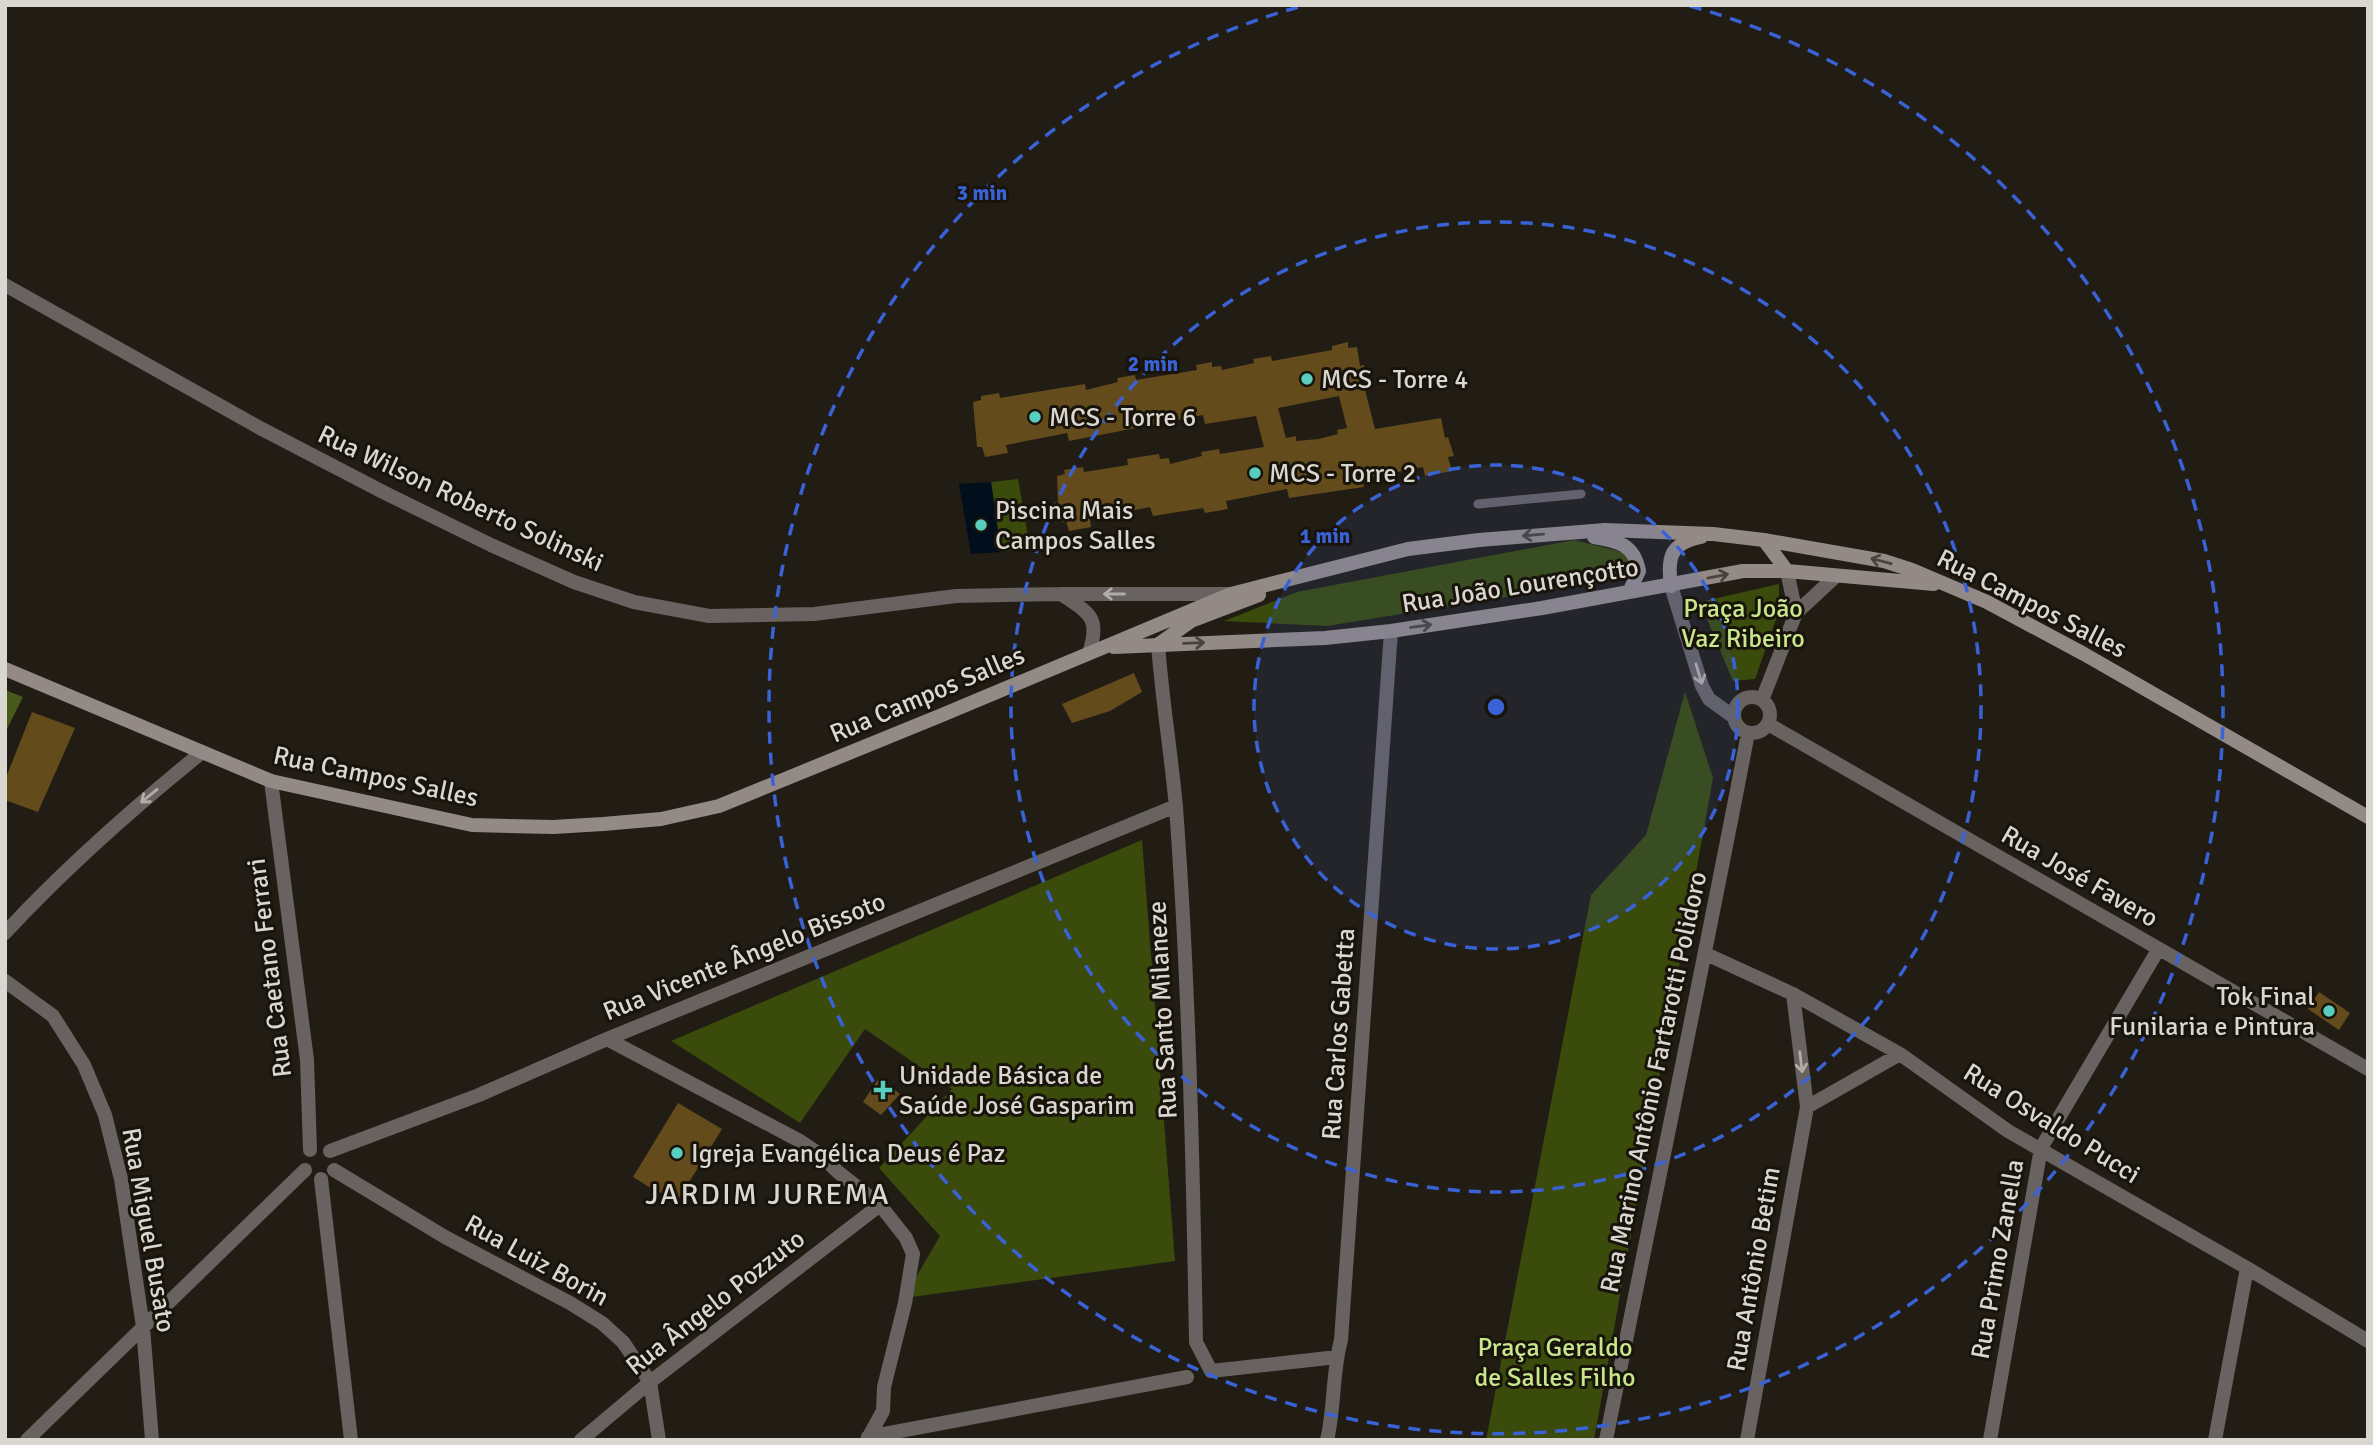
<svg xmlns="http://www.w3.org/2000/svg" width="2373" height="1445" viewBox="0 0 2373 1445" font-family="Signika,sans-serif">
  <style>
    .green { fill: #3a4b0b }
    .forest { fill: #485a1b }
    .water { fill: #010e1b }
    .building { fill: #634b1b; fill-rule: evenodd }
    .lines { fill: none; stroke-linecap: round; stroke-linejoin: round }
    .lane { stroke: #686260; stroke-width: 9 }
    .street { stroke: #686260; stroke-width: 14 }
    .secondary { stroke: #938986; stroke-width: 14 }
    .oneway { stroke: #4a433c }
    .oneway2 { stroke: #b2ada9 }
    .ring { fill: none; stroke: #3962d7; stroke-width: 3.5; stroke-dasharray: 12 9 }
    .poi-dot { fill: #59cebe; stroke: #19140b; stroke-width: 2.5 }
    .labels { text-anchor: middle; stroke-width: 6; stroke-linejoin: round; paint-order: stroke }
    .poi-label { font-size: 26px; fill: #dad6d0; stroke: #19140b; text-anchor: start }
    .street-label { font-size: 26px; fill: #dad6d0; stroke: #19140b }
    .park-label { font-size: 26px; fill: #c8e68b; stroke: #19140b }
    .quarter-label { font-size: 30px; letter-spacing: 2px; fill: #dad6d0; stroke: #19140b }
    .centre { fill: #3962d7; stroke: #19140b; stroke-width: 3.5 }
    .ring-label { font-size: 21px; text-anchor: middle; font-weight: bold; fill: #3962d7; stroke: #19140b; stroke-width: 6; stroke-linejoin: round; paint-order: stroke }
  </style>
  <rect width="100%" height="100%" fill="#221d14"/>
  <!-- green -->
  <path class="green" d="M 1018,479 L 1030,548 L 1001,552 L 991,482 Z
    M 1574,540 L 1634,555 L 1630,577 L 1327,626 L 1224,621 L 1297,592 Z
    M 1779,584 L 1779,611 L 1755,679 L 1733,681 L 1700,602 Z
    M 1685,692 L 1713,778 L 1594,1440 L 1486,1440 L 1591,895 L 1646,835 Z
    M 1142,840 L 1175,1261 L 904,1298 L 940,1236 L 879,1168 L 952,1089 L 865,1029 L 800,1123 L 671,1041 Z"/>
  <!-- forest -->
  <path class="forest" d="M 5,690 L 23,697 L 5,733 Z"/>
  <!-- water -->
  <path class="water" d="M 991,482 L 1001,552 L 971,554 L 959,484 Z"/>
  <!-- building -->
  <path class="building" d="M 1348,342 L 1348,348 L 1357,347 L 1360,366 L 1364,365 L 1369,385 L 1364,386 L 1375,429 L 1441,418 L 1445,438 L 1448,437 L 1454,456 L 1448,457 L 1452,471 L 1425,476 L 1423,467 L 1362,479 L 1364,487 L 1289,498 L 1287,489 L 1226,501 L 1228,509 L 1205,513 L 1203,508 L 1153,516 L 1150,507 L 1090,519 L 1091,527 L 1069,531 L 1066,521 L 1061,522 L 1058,505 L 1057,476 L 1065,474 L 1064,470 L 1083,467 L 1084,472 L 1128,465 L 1127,459 L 1159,454 L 1160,459 L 1169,458 L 1170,464 L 1202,456 L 1201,452 L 1219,449 L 1220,454 L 1264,447 L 1256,416 L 1205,424 L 1203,415 L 1069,441 L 1067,433 L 1006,445 L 1008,453 L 985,457 L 982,447 L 977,447 L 973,402 L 981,400 L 981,396 L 999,393 L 1000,398 L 1085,384 L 1086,390 L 1118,382 L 1117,378 L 1135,375 L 1136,380 L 1197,370 L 1196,365 L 1212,362 L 1212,367 L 1221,366 L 1222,370 L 1254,363 L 1253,359 L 1271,356 L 1272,361 L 1332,350 L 1332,346 ZM 1339,396 L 1347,428 L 1337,430 L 1338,434 L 1319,439 L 1296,441 L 1296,436 L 1286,438 L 1278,408 Z
    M 1134,673 L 1142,692 L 1110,711 L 1072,723 L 1062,704 Z
    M 32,712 L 75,728 L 38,812 L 5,800 L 5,780 Z
    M 2319,992 L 2350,1013 L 2339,1030 L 2308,1009 Z
    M 879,1078 L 900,1094 L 881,1115 L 863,1102 Z
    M 678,1103 L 722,1129 L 678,1200 L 654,1190 L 633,1177 Z"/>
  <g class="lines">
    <!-- lane -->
    <path class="lane" d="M 1478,504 L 1581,494"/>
    <!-- street -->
    <path class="street" d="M 5,285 L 260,428 L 385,493 L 491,545 L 574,582 L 634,602 L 709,616 L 814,614 L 956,596 L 1061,594 L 1230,594
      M 1787,571 L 1796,613
      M 1671,586 L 1702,686 L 1709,699 L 1734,717
      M 1061,594 C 1089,613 1101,617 1089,653
      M 1158,644 C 1162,699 1171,753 1176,807 C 1189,985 1193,1164 1196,1342 L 1211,1371 L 1337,1357
      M1734 715a18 18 0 1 1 36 0a18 18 0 1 1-36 0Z
      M 1762,700 L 1796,613 L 1836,576
      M 1768,724 L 2368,1069
      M 271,781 L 307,1060 L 310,1150
      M 5,933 C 66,867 132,809 201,753
      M 1706,954 L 1793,994 L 1900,1054 L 2008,1131 L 2247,1268 L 2368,1341
      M 5,981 L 53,1016 L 84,1065 L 105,1115 L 121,1179 L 143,1327 L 152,1440
      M 1793,994 L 1807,1107 L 1900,1054
      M 607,1039 L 800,1141 L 818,1153 L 838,1172 L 880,1205 L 906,1238 L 913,1254 L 905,1303 L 884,1387 L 883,1411 L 867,1440
      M 330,1151 L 479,1095 L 607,1039 L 1176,806
      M 334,1170 L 445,1237 L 570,1303 L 602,1323 L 623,1342 L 650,1382 L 659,1440
      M 321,1179 L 351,1440
      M 868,1437 L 1187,1377
      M 27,1440 L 305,1170
      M 581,1440 L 650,1382 L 880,1205
      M 1327,1440 C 1335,1407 1332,1373 1341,1340 L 1391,631
      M 1606,1440 C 1653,1204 1703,969 1748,733
      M 1747,1440 L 1807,1107
      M 1990,1440 L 2041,1148 L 2158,950
      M 2215,1440 L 2247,1268"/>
    <!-- secondary -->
    <path class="secondary" d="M 1594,537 C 1618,541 1634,544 1639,571 L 1629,592
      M 1764,540 L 1787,571
      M 1671,586 C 1667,558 1670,543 1701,537
      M 1159,644 L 1191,621 L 1259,595
      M 1114,647 L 1325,638 L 1391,631 L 1542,608 L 1743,571 L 1787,571 L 1934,584
      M 5,669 L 271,781 L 472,825 L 553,827 L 603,824 L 661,819 L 719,806 L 942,715 L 1231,594 L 1408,549 L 1479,540 L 1605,530 L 1713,534 L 1764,540 L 1884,561 L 1912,570 L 1987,602 L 2084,654 L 2368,817"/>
  </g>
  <!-- one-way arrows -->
  <defs><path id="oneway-shaft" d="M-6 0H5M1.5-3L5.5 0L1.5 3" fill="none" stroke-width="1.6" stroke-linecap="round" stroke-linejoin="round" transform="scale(1.75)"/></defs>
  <g class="oneway">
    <use href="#oneway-shaft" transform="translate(1533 535) rotate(175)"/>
    <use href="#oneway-shaft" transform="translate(1881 561) rotate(-165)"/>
    <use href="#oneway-shaft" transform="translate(1718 576) rotate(-11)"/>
    <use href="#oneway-shaft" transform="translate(1421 626) rotate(-8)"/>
    <use href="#oneway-shaft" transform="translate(1194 643) rotate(-2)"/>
  </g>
  <g class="oneway2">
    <use href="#oneway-shaft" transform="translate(1114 594) rotate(180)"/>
    <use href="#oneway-shaft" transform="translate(1699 674) rotate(73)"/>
    <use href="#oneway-shaft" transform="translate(149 796) rotate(141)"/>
    <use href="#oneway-shaft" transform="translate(1801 1062) rotate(83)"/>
  </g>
  <!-- distance rings -->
  <circle cx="1496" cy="707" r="242" fill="#3962d7" fill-opacity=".12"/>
  <g class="ring">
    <circle cx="1496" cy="707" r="242"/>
    <circle cx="1496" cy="707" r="485"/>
    <path d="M1690 6A727 727 0 1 1 1302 6"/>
  </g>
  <!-- markers -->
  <g class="poi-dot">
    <circle cx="1307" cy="379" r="7"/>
    <circle cx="1035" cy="417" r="7"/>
    <circle cx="1255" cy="473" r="7"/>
    <circle cx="981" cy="525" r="7"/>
    <circle cx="2329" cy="1011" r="7"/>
    <path d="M879.5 1079.5h7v7h7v7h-7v7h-7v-7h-7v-7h7z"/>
    <circle cx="677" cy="1153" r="7"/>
  </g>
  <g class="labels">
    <!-- poi labels -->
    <g class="poi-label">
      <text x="1321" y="388">MCS - Torre 4</text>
      <text x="1049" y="426">MCS - Torre 6</text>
      <text x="1269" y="482">MCS - Torre 2</text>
      <text x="995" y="519">Piscina Mais<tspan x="995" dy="30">Campos Salles</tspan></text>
      <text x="2315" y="1005" text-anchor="end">Tok Final<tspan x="2315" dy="30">Funilaria e Pintura</tspan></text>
      <text x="899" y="1084">Unidade Básica de<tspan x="899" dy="30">Saúde José Gasparim</tspan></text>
      <text x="691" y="1162">Igreja Evangélica Deus é Paz</text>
    </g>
    <!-- street labels -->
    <g class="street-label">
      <text transform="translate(461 498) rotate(25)" y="9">Rua Wilson Roberto Solinski</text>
      <text transform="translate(1520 585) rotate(-9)" y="9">Rua João Lourençotto</text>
      <text transform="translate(2032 603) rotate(27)" y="9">Rua Campos Salles</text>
      <text transform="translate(927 694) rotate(-23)" y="9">Rua Campos Salles</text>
      <text transform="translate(376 776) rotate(12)" y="9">Rua Campos Salles</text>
      <text transform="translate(2080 876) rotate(30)" y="9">Rua José Favero</text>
      <text transform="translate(744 956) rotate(-22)" y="9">Rua Vicente Ângelo Bissoto</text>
      <text transform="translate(269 968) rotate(-97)" y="9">Rua Caetano Ferrari</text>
      <text transform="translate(1162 1010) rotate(-93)" y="9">Rua Santo Milaneze</text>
      <text transform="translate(1338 1034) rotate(-86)" y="9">Rua Carlos Gabetta</text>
      <text transform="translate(1653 1082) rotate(-78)" y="9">Rua Marino Antônio Fartarotti Polidoro</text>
      <text transform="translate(2052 1123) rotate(32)" y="9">Rua Osvaldo Pucci</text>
      <text transform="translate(149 1230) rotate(80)" y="9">Rua Miguel Busato</text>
      <text transform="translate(1997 1259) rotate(-80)" y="9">Rua Primo Zanella</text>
      <text transform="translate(537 1260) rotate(29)" y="9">Rua Luiz Borin</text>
      <text transform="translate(1753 1269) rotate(-80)" y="9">Rua Antônio Betim</text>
      <text transform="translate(715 1302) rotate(-38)" y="9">Rua Ângelo Pozzuto</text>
    </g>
    <!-- park labels -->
    <g class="park-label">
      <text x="1743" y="617">Praça João<tspan x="1743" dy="30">Vaz Ribeiro</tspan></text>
      <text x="1555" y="1356">Praça Geraldo<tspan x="1555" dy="30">de Salles Filho</tspan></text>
    </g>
    <!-- quarter labels -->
    <g class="quarter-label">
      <text x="768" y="1204">JARDIM JUREMA</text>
    </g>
  </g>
  <circle cx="1496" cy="707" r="10" class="centre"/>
  <g class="ring-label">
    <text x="982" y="200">3 min</text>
    <text x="1153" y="371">2 min</text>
    <text x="1325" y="543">1 min</text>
  </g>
  <!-- border -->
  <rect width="2373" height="1445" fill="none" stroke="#dad6d0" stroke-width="14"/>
</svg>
